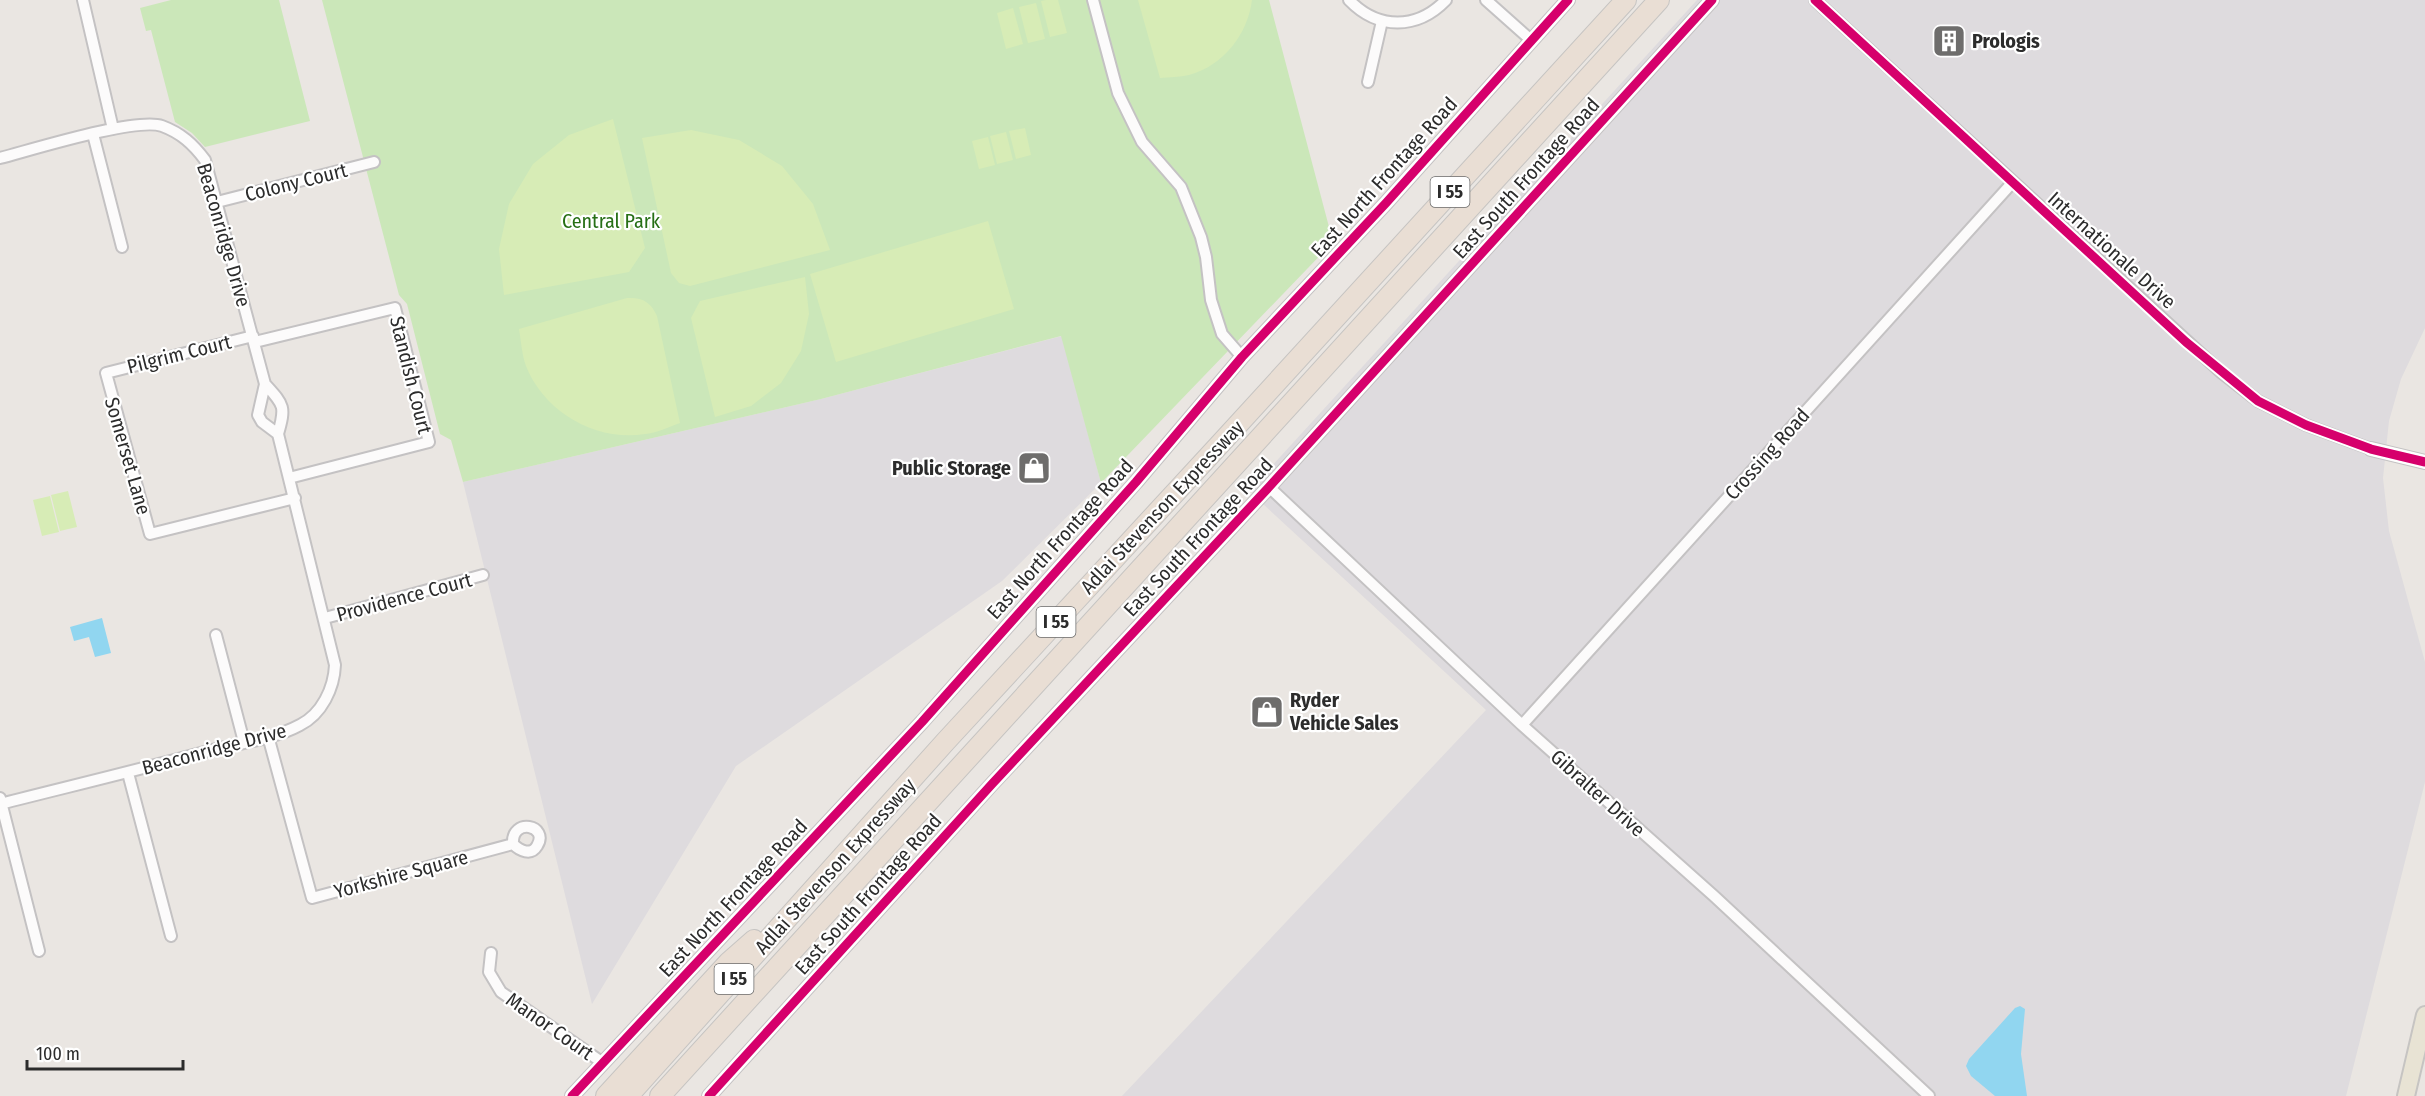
<svg xmlns="http://www.w3.org/2000/svg" width="2425" height="1096" viewBox="0 0 2425 1096" font-family="'Fira Sans Condensed',sans-serif">
  <style>
    .industrial { fill: #dedbde }
    .green { fill: #cbe7b9 }
    .pitch { fill: #d7ecb6 }
    .water { fill: #91d6f0 }
    .lines { fill: none; stroke-linecap: round; stroke-linejoin: round }
    .minor-casing { stroke: #c4c2c3; stroke-width: 14 }
    .tertiary-casing { stroke: #c4c2c3; stroke-width: 16 }
    .primary-casing { stroke: #c6c4c2; stroke-width: 20 }
    .motorway-casing { stroke: #c6c4c2; stroke-width: 22 }
    .minor { stroke: #fcfbfb; stroke-width: 10 }
    .tertiary { stroke: #fcfbfb; stroke-width: 14 }
    .primary { stroke: #e8e3d4; stroke-width: 16 }
    .motorway { stroke: #e9ded4; stroke-width: 20 }
    .cycleway-casing { stroke: #fff; stroke-width: 13 }
    .cycleway { stroke: #d6006c; stroke-width: 9 }
    .labels { text-anchor: middle; stroke-width: 4.5; stroke-linejoin: round; paint-order: stroke }
    .shield { fill: #fff; stroke: #6b6b6b; stroke-width: 1.5 }
    .shield-label { font-size: 18px; font-weight: bold; fill: #2c2c2c }
    .poi-label { font-size: 20px; font-weight: bold; fill: #2c2c2c; stroke: #fff; text-anchor: start }
    .street-label { font-size: 20px; fill: #2c2c2c; stroke: #fff }
    .park-label { font-size: 20px; fill: #276f16; stroke: #fff }
  </style>
  <rect width="100%" height="100%" fill="#eae6e2"/>
  <!-- industrial -->
  <path class="industrial" d="M 1697,0 L 2425,0 L 2425,328 L 2401,379 L 2389,421 L 2383,478 L 2389,531 L 2425,662 L 2425,782 L 2346,1096 L 1122,1096 L 1486,710 L 1262,503 L 1250,490 Z
    M 1062,336 L 1101,483 L 1002,581 L 736,766 L 592,1004 L 463,482 L 821,399 Z"/>
  <!-- green -->
  <path class="green" d="M 171,0 L 279,0 L 310,121 L 205,147 L 192,133 L 175,122 L 151,30 L 146,31 L 140,8 Z
    M 322,0 L 1269,0 L 1333,242 L 1101,483 L 1061,336 L 821,399 L 463,482 L 451,440 L 440,434 L 407,304 L 399,295 Z"/>
  <!-- pitch -->
  <path class="pitch" d="M 1046,0 L 1058,0 L 1067,33 L 1050,37 L 1041,1 Z
    M 1138,0 L 1252,0 C 1248,34 1223,66 1189,75 C 1180,77 1169,77 1160,78 Z
    M 1036,3 L 1045,39 L 1028,43 L 1019,7 Z
    M 1013,8 L 1023,44 L 1006,49 L 997,13 Z
    M 613,119 L 645,248 L 629,272 L 504,295 L 499,249 L 509,204 L 533,164 L 569,135 Z
    M 1025,128 L 1031,155 L 1016,159 L 1009,131 Z
    M 691,130 L 739,140 L 782,166 L 813,204 L 830,250 L 690,286 L 679,283 L 671,273 L 642,138 Z
    M 1006,132 L 1013,160 L 997,164 L 990,136 Z
    M 988,137 L 995,165 L 979,169 L 972,141 Z
    M 988,221 L 1014,309 L 836,362 L 810,274 Z
    M 805,277 L 809,314 L 801,351 L 781,383 L 751,406 L 715,417 L 691,318 L 700,301 Z
    M 627,298 C 642,297 651,302 657,316 L 680,423 C 669,427 656,433 645,434 C 596,442 544,412 526,366 C 522,355 521,341 519,329 Z
    M 68,491 L 77,527 L 60,531 L 51,495 Z
    M 50,496 L 59,532 L 42,536 L 33,500 Z"/>
  <!-- water -->
  <path class="water" d="M 102,618 L 111,653 L 95,657 L 89,637 L 74,641 L 70,627 Z
    M 2020,1006 L 2025,1009 L 2021,1054 L 2027,1096 L 1995,1096 L 1971,1076 L 1966,1066 L 1969,1059 L 2015,1008 Z"/>
  <g class="lines">
    <!-- minor casing -->
    <g class="minor-casing">
      <path id="minor" d="M 83,0 L 113,129
        M 1093,0 L 1118,93 L 1142,142 L 1181,187 L 1201,237 L 1206,257 L 1211,300 L 1222,334 L 1242,357
        M 1349,0 C 1378,30 1417,30 1446,0
        M 1486,0 L 1532,41
        M 1815,0 L 2222,373 L 2258,401 L 2306,425 L 2371,449
        M 1368,82 L 1382,21
        M 93,134 L 122,247
        M 0,158 C 31,150 136,117 162,126 C 181,133 193,144 205,160 L 265,384 C 284,405 286,406 278,434 L 335,665 C 334,688 322,714 300,725 C 274,739 241,743 212,750 C 142,769 71,786 0,804
        M 217,202 L 374,162
        M 253,336 L 106,373 L 150,534 L 295,498
        M 255,342 L 395,308 L 429,442 L 289,478
        M 265,384 L 258,415 L 262,422 L 278,434
        M 1269,487 L 1522,725 L 1714,896 L 1929,1096
        M 325,618 L 483,575
        M 216,635 L 244,742
        M 1522,725 L 2012,183
        M 268,736 L 312,898 L 513,844 C 520,851 531,856 537,846 C 550,825 511,817 513,844
        M 128,773 L 171,936
        M 0,798 L 39,951
        M 491,953 L 489,972 L 501,992 L 603,1063"/>
    </g>
    <!-- tertiary casing -->
    <g class="tertiary-casing">
      <path id="tertiary" d="M 2371,449 L 2425,462
        M 572,1096 L 922,722 L 1136,482 L 1242,357 L 1386,203 L 1568,0
        M 709,1096 L 992,784 L 1269,487 L 1712,0"/>
    </g>
    <!-- primary casing -->
    <g class="primary-casing">
      <path id="primary" d="M 2406,1096 L 2425,1015"/>
    </g>
    <!-- motorway casing -->
    <g class="motorway-casing">
      <path id="motorway" d="M 606,1096 L 729,962 L 754,940
        M 628,1096 L 946,741 L 1221,443 L 1626,0
        M 660,1096 L 1659,0"/>
    </g>
    <!-- minor -->
    <use href="#minor" class="minor"/>
    <!-- tertiary -->
    <use href="#tertiary" class="tertiary"/>
    <!-- primary -->
    <use href="#primary" class="primary"/>
    <!-- motorway -->
    <use href="#motorway" class="motorway"/>
    <!-- cycleway casing -->
    <g class="cycleway-casing">
      <path id="cycleway" d="M 1815,0 L 2186,342 L 2258,401 L 2306,425 L 2371,449 L 2425,462
        M 572,1096 L 922,722 L 1136,482 L 1242,357 L 1386,203 L 1568,0
        M 709,1096 L 992,784 L 1269,487 L 1712,0"/>
    </g>
    <!-- cycleway -->
    <use href="#cycleway" class="cycleway"/>
  </g>
  <!-- icons -->
  <defs>
    <g id="building-square" transform="scale(1.725)"><rect x="-9" y="-9" width="18" height="18" rx="4" fill="#6e6d6c" stroke="#fff"/><path d="M-4-6H4V6H1V3H-1V6H-4ZM-2.5-4.3h1.7v1.8h-1.7ZM.8-4.3h1.7v1.8H.8ZM-2.5-1h1.7V.8h-1.7ZM.8-1h1.7V.8H.8Z" fill="#fff"/></g>
    <g id="shop-square" transform="scale(1.725)"><rect x="-9" y="-9" width="18" height="18" rx="4" fill="#6e6d6c" stroke="#fff"/><path d="M-5-2.5h2.3a2.7 3.5 0 0 1 5.4 0H5L5.5 6h-11ZM-1.5-2.5h3a1.5 2.3 0 0 0-3 0Z" fill="#fff"/></g>
  </defs>
  <g fill-rule="evenodd">
    <use href="#building-square" x="1949" y="41"/>
    <use href="#shop-square" x="1034" y="468"/>
    <use href="#shop-square" x="1267" y="712"/>
  </g>
  <g class="labels">
    <!-- shield labels -->
    <g class="shield">
      <rect x="1430.5" y="177" width="39" height="30" rx="4.5"/>
      <rect x="1036.5" y="607" width="39" height="30" rx="4.5"/>
      <rect x="714.5" y="964" width="39" height="30" rx="4.5"/>
    </g>
    <g class="shield-label">
      <text x="1450" y="198">I 55</text>
      <text x="1056" y="628">I 55</text>
      <text x="734" y="985">I 55</text>
    </g>
    <!-- poi labels -->
    <g class="poi-label">
      <text x="1972" y="48">Prologis</text>
      <text x="1011" y="475" text-anchor="end">Public Storage</text>
      <text x="1290" y="707">Ryder<tspan x="1290" dy="23">Vehicle Sales</tspan></text>
    </g>
    <!-- street labels -->
    <g class="street-label">
      <text transform="translate(1384 177) rotate(-48)" y="7">East North Frontage Road</text>
      <text transform="translate(1526 178) rotate(-48)" y="7">East South Frontage Road</text>
      <text transform="translate(296 182) rotate(-14)" y="7">Colony Court</text>
      <text transform="translate(224 235) rotate(74)" y="7">Beaconridge Drive</text>
      <text transform="translate(2112 250) rotate(42)" y="7">Internationale Drive</text>
      <text transform="translate(179 354) rotate(-14)" y="7">Pilgrim Court</text>
      <text transform="translate(411 375) rotate(76)" y="7">Standish Court</text>
      <text transform="translate(1767 454) rotate(-48)" y="7">Crossing Road</text>
      <text transform="translate(128 456) rotate(74)" y="7">Somerset Lane</text>
      <text transform="translate(1162 507) rotate(-47)" y="7">Adlai Stevenson Expressway</text>
      <text transform="translate(1198 537) rotate(-47)" y="7">East South Frontage Road</text>
      <text transform="translate(1060 539) rotate(-48)" y="7">East North Frontage Road</text>
      <text transform="translate(404 597) rotate(-15)" y="7">Providence Court</text>
      <text transform="translate(214 749) rotate(-15)" y="7">Beaconridge Drive</text>
      <text transform="translate(1598 793) rotate(42)" y="7">Gibralter Drive</text>
      <text transform="translate(835 866) rotate(-48)" y="7">Adlai Stevenson Expressway</text>
      <text transform="translate(401 874) rotate(-15)" y="7">Yorkshire Square</text>
      <text transform="translate(868 894) rotate(-48)" y="7">East South Frontage Road</text>
      <text transform="translate(733 898) rotate(-47)" y="7">East North Frontage Road</text>
      <text transform="translate(550 1026) rotate(35)" y="7">Manor Court</text>
    </g>
    <!-- park labels -->
    <g class="park-label">
      <text x="611" y="228">Central Park</text>
    </g>
  </g>
  <!-- scale -->
  <path d="M27 1060v9h156v-9" fill="none" stroke="#2c2c2c" stroke-width="3"/>
  <text x="36" y="1060" font-size="18" fill="#2c2c2c" stroke="#ffffff" stroke-width="4.5" paint-order="stroke">100 m</text>
</svg>
